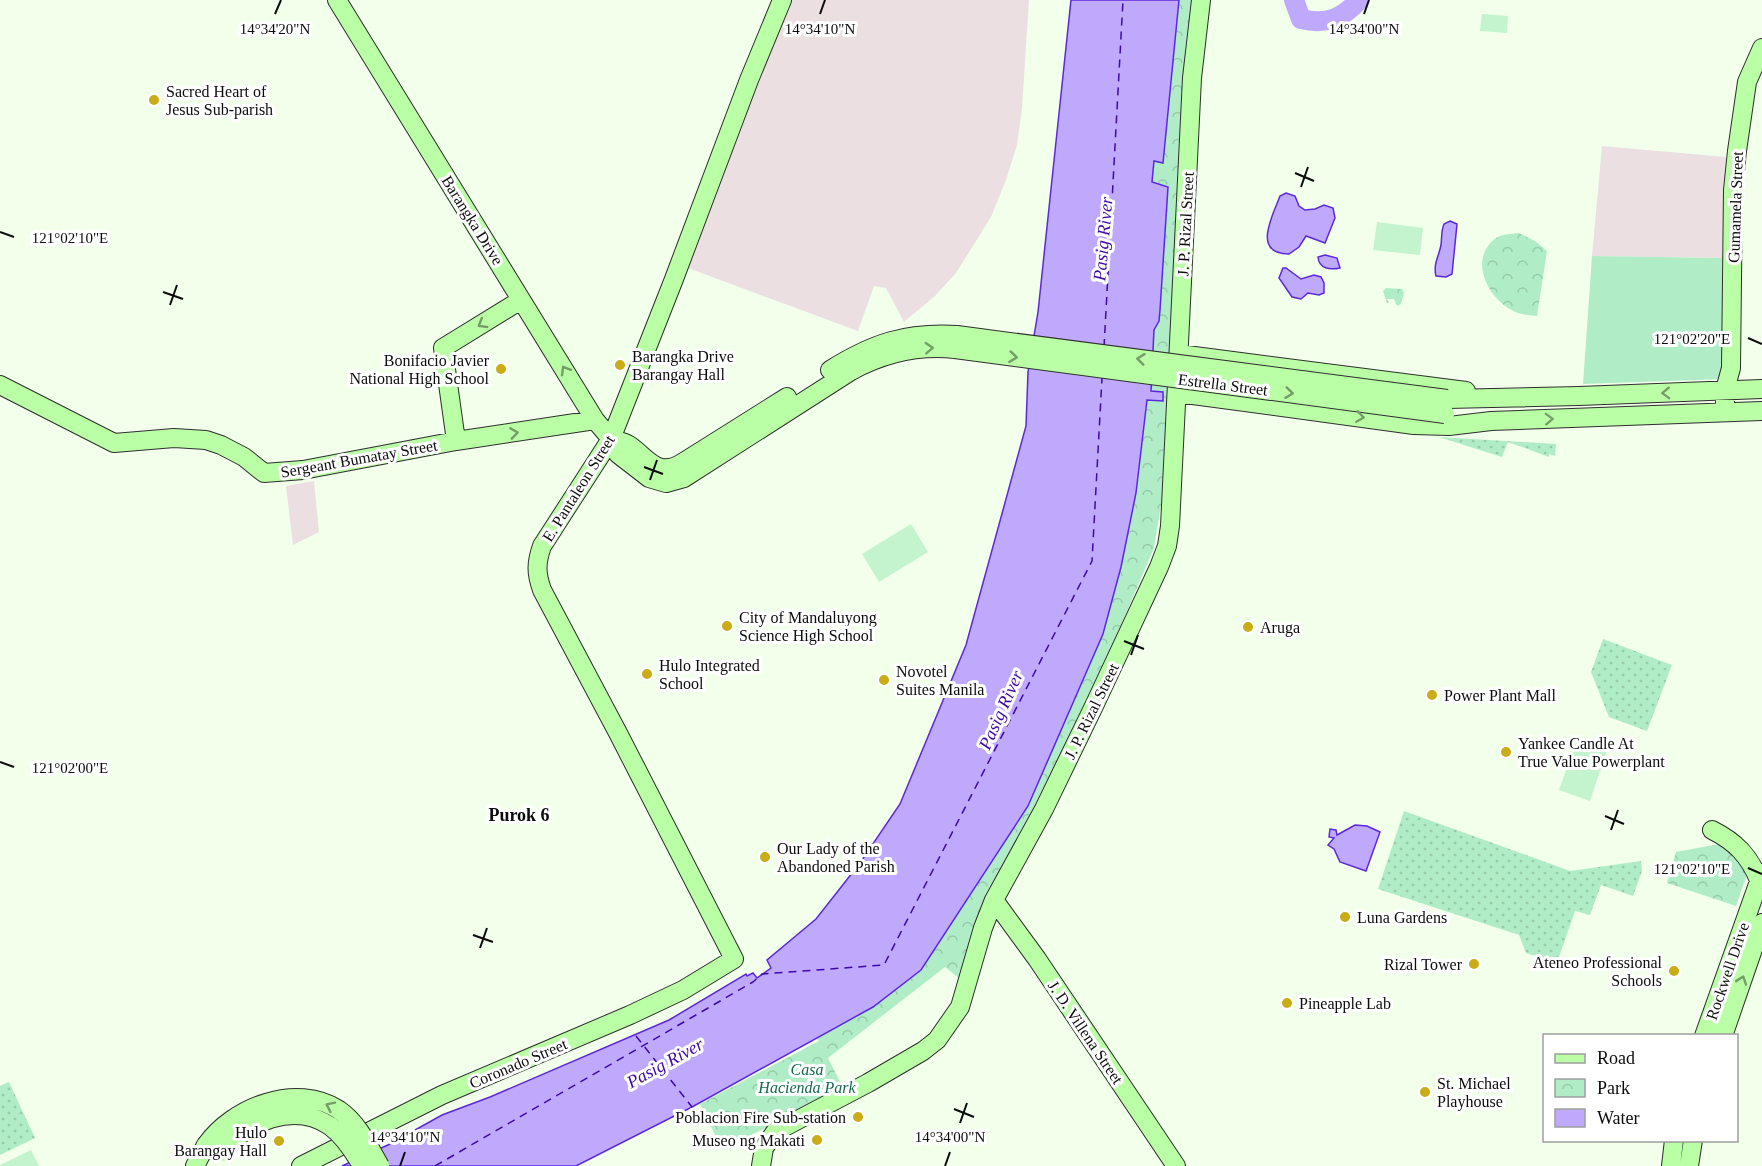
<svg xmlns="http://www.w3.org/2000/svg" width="1762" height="1166" viewBox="0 0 1762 1166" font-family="Georgia,serif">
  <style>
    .industrial { fill: #ecdfe2 }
    .grass { fill: #b0edc7 }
    .park { fill: url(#park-crowns) }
    .garden { fill: url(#garden-dots) }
    .pitch { fill: #c3f4ce }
    .water { fill: #bfa9fc; stroke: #5b29db; stroke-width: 1.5 }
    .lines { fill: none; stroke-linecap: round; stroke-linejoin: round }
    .river { stroke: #bfa9fc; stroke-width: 20 }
    .ferry { stroke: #3d09a9; stroke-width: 1.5; stroke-dasharray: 8 6; stroke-linecap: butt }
    .secondary-casing { stroke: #2e2e2e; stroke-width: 20 }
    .secondary { stroke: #baffa6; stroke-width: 18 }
    .secondary-bridge-casing { stroke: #2e2e2e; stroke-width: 20; stroke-linecap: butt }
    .secondary-bridge { stroke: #baffa6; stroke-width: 18 }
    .oneway { stroke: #749e68 }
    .ticks { fill: none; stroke: #0c0c0c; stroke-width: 2 }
    .poi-dot { fill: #c9ac16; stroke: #fff; stroke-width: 2 }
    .labels { text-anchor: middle; stroke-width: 6; stroke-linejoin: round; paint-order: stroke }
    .poi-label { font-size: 16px; fill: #0c0c0c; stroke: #fff; text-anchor: start }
    .street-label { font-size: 16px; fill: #0c0c0c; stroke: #fff }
    .park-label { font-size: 16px; font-style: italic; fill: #16694f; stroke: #fff }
    .water-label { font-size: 18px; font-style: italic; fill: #3d09a9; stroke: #fff }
    .neighbourhood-label { font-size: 18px; font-weight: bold; fill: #0c0c0c; stroke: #fff }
    .ticks-label { font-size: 15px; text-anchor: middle; fill: #0c0c0c; stroke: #fff; stroke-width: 6; stroke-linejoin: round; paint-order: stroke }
  </style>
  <defs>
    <pattern id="park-crowns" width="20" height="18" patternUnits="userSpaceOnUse" patternTransform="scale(1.5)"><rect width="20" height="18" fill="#b0edc7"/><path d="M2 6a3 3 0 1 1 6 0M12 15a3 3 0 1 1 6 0" fill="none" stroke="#96caaa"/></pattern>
    <pattern id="garden-dots" width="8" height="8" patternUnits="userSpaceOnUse" patternTransform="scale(1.5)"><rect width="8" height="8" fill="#b0edc7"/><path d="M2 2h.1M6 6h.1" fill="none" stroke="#96caaa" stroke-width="1.8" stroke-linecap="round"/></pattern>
  </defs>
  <rect width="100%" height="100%" fill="#f1ffeb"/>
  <!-- industrial -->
  <path class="industrial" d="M 790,0 L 1029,0 L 1022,108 L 1017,145 L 1006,180 L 991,217 L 956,273 L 935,296 L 904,322 L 886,288 L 874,286 L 858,331 L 685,267 L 752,88 Z
    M 1602,146 L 1726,157 L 1724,258 L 1592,256 Z
    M 314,481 L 319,532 L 293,545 L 286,486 Z"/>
  <!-- grass -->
  <path class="grass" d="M 1592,256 L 1724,258 L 1726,379 L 1583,384 Z"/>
  <!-- park -->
  <path class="park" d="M 1179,0 L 1193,0 L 1164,487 L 1154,548 L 1075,732 L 1039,805 L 986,893 L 960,979 L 945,967 L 828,1058 L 844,1090 L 722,1149 L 700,1104 L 819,1041 L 816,1038 L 879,1002 L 921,970 L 1028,806 L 1136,493 L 1147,400 L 1163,400 L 1163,392 L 1151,392 L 1154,330 L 1159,321 L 1168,187 L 1152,183 L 1154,161 L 1163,163 Z
    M 1519,233 L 1535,241 L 1547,251 L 1537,316 C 1531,315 1524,315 1518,313 C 1490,303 1466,260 1496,238 C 1501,234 1512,234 1519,233 Z
    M 1386,288 L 1402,289 L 1404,293 L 1401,304 L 1397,306 L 1394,299 L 1387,299 L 1389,303 L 1387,303 L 1383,291 Z
    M 1725,843 L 1747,843 L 1753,857 L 1736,906 L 1667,883 L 1676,852 Z"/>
  <!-- garden -->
  <path class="garden" d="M 1439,437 L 1556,444 L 1555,456 L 1549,454 L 1549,457 L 1508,442 L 1502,457 Z
    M 1603,639 L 1672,665 L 1647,731 L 1609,717 L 1591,672 Z
    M 1404,811 L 1570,871 L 1641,861 L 1642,871 L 1633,896 L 1601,885 L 1590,915 L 1575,911 L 1557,963 L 1526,953 L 1519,935 L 1378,889 Z
    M 9,1082 L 35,1138 L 0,1155 L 0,1086 Z"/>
  <!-- pitch -->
  <path class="pitch" d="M 1482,14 L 1508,16 L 1507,33 L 1480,31 Z
    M 1377,222 L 1423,228 L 1420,255 L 1373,250 Z
    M 911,524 L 928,552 L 879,582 L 862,554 Z
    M 1578,737 L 1608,747 L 1590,801 L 1559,790 Z
    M 31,1150 L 39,1166 L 0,1166 L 0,1165 Z"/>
  <!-- water -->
  <path class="water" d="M 1071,0 L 1179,0 L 1163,163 L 1154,161 L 1152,182 L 1168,187 L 1160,310 L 1159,321 L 1154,330 L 1151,391 L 1163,392 L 1163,401 L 1147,400 L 1136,493 L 1121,567 L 1103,634 L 1028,806 L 921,970 L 873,1007 L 692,1107 L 576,1166 L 342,1166 L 390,1144 L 442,1115 L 490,1097 L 669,1020 L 746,974 L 747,976 L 753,973 L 757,978 L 771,968 L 767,960 L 816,919 L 860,863 L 900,804 L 966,645 L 1026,426 L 1028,372 L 1038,312 Z
    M 1286,193 L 1295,196 L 1299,206 L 1305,210 L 1315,209 L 1324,205 L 1333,208 L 1335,218 L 1325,243 L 1306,236 L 1299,247 L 1289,254 C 1251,254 1273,215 1280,196 Z
    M 1450,221 L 1457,224 L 1452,274 L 1446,277 L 1436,276 C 1433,264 1439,256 1441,245 C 1442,237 1441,231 1444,224 Z
    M 1325,255 L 1337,258 L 1340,268 C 1330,270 1319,269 1318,257 Z
    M 1283,268 L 1286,268 L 1301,279 L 1314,275 L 1321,277 L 1324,283 L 1324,293 L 1319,295 L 1308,293 L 1301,299 L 1292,297 L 1279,278 Z
    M 1355,825 L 1367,826 L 1380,832 L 1366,871 L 1340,862 L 1334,849 L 1328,845 L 1334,838 L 1329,837 L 1330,829 L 1336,830 L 1337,835 Z"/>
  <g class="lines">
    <!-- river -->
    <path class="river" d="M 1294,0 L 1301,19 C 1326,25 1342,19 1359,0"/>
    <!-- ferry -->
    <path class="ferry" d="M 1104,347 L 1123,0
      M 636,1036 L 692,1107
      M 435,1166 L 753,982 L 762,974 L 884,965 L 1092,561 L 1102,378"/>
    <!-- secondary casing -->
    <g class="secondary-casing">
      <path id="secondary" d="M 337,0 L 595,420 L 611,439 L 618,454 L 649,478 L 666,483 L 684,478 L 851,371 C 884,353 917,345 955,349
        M 1179,354 L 1466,391
        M 830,370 C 873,343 906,332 957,335
        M 0,385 L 114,443 L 174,438 L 206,440 L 221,445 L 244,457 L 264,473 L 303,470 L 456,441 L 595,420
        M 1178,393 L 1414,425 L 1449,426 L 1491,421 L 1762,411
        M 1447,399 L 1579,396 L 1762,389
        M 1725,412 L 1725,390 L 1731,368 L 1733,190 L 1737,151 L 1747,82 L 1762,48
        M 611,439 C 617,441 624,442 629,445 C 648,458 657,478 682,463 L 787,397
        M 456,441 L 443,348 L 521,300
        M 1712,830 C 1736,842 1749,856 1759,880
        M 994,900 L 1037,959 L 1176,1166
        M 1704,1036 L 1762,873
        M 1723,1036 L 1762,923
        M 195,1166 L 206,1145
        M 301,1166 L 442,1095 L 630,1015 L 683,990 L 734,959 L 618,733 L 542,590 C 536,573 536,563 542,546 L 611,439 L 674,279 L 749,80 L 782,0
        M 761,1166 L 764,1148 L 775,1132 L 868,1083 L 923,1051 L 937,1040 L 960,1007 L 983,928 L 994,900 L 1044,809 L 1094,706 L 1159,567 L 1167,546 L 1170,526 L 1192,78 L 1201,0
        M 1671,1166 L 1674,1140
        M 1689,1166 L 1693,1140"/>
    </g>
    <!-- secondary -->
    <use href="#secondary" class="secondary"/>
    <!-- secondary-bridge casing -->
    <g class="secondary-bridge-casing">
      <path id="secondary-bridge" d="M 957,335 L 1447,399
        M 955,349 L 1445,414
        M 206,1145 C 233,1107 296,1082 339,1110 C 358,1123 369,1147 380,1166
        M 223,1152 C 246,1121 295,1102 330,1126 C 344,1136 354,1152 362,1166"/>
    </g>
    <!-- secondary-bridge -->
    <use href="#secondary-bridge" class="secondary-bridge"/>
  </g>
  <!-- one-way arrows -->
  <defs><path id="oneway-chevron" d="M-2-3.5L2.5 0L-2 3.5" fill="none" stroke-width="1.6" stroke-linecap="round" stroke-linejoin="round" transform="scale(1.5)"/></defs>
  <g class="oneway">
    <use href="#oneway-chevron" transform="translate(482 324) rotate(149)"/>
    <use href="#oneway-chevron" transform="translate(929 348) rotate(-3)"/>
    <use href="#oneway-chevron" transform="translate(1013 357) rotate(7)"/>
    <use href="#oneway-chevron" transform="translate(1141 359) rotate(-173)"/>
    <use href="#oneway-chevron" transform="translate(565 370) rotate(-121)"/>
    <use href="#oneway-chevron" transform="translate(1289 393) rotate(7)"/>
    <use href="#oneway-chevron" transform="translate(1666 393) rotate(178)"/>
    <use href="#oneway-chevron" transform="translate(1360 417) rotate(8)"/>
    <use href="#oneway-chevron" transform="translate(1549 419) rotate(-2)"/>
    <use href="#oneway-chevron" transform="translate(514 433) rotate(-8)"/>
    <use href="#oneway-chevron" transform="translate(1742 980) rotate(-71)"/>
    <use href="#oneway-chevron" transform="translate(330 1106) rotate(-154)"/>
  </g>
  <!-- ticks -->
  <path class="ticks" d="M 275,14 L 281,0M 820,14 L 825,0M 1364,14 L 1369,0M 1295,173 L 1314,181M 1301,187 L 1308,167M 0,232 L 14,237M 163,292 L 183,299M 170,305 L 177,285M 1748,338 L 1762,344M 644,467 L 663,474M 650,480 L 657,460M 1124,641 L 1144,649M 1131,655 L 1138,635M 0,762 L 14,767M 1605,816 L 1624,824M 1611,830 L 1618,810M 1748,868 L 1762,874M 473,935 L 493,942M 480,948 L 487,928M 954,1109 L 974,1117M 960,1123 L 967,1103M 400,1166 L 405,1152M 945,1166 L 950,1152"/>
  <!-- markers -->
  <g class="poi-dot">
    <circle cx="154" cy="100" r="6"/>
    <circle cx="620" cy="365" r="6"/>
    <circle cx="501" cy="369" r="6"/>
    <circle cx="727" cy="626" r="6"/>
    <circle cx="1248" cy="627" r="6"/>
    <circle cx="647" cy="674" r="6"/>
    <circle cx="884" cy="680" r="6"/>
    <circle cx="1432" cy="695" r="6"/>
    <circle cx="1506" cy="752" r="6"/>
    <circle cx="765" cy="857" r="6"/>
    <circle cx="1345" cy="917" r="6"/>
    <circle cx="1474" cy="964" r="6"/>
    <circle cx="1674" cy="971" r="6"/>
    <circle cx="1287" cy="1003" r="6"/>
    <circle cx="1425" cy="1092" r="6"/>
    <circle cx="858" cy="1117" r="6"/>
    <circle cx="817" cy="1140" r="6"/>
    <circle cx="279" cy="1141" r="6"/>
  </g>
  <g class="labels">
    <!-- poi labels -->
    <g class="poi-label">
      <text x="166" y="97">Sacred Heart of<tspan x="166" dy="18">Jesus Sub-parish</tspan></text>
      <text x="632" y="362">Barangka Drive<tspan x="632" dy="18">Barangay Hall</tspan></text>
      <text x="489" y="366" text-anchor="end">Bonifacio Javier<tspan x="489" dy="18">National High School</tspan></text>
      <text x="739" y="623">City of Mandaluyong<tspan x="739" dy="18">Science High School</tspan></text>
      <text x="1260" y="633">Aruga</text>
      <text x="659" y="671">Hulo Integrated<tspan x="659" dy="18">School</tspan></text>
      <text x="896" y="677">Novotel<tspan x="896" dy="18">Suites Manila</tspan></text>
      <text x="1444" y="701">Power Plant Mall</text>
      <text x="1518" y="749">Yankee Candle At<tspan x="1518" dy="18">True Value Powerplant</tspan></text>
      <text x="777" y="854">Our Lady of the<tspan x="777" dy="18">Abandoned Parish</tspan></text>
      <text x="1357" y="923">Luna Gardens</text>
      <text x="1662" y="968" text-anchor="end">Ateneo Professional<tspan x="1662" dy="18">Schools</tspan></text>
      <text x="1462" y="970" text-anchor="end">Rizal Tower</text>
      <text x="1299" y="1009">Pineapple Lab</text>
      <text x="1437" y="1089">St. Michael<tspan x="1437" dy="18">Playhouse</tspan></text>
      <text x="846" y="1123" text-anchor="end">Poblacion Fire Sub-station</text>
      <text x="267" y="1138" text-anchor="end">Hulo<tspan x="267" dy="18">Barangay Hall</tspan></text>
      <text x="805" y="1146" text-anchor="end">Museo ng Makati</text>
    </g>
    <!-- street labels -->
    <g class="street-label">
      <text transform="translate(1735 207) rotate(-88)" y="6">Gumamela Street</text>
      <text transform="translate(473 220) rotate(58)" y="6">Barangka Drive</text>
      <text transform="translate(1185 224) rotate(-87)" y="6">J. P. Rizal Street</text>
      <text transform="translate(1223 384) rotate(7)" y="6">Estrella Street</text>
      <text transform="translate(359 458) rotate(-10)" y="6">Sergeant Bumatay Street</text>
      <text transform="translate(578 488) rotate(-58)" y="6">E. Pantaleon Street</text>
      <text transform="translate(1091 711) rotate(-64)" y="6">J. P. Rizal Street</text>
      <text transform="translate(1727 971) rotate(-71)" y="6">Rockwell Drive</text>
      <text transform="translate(1086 1032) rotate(56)" y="6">J. D. Villena Street</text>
      <text transform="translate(518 1063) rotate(-23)" y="6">Coronado Street</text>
    </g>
    <!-- park labels -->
    <g class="park-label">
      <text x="807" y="1075">Casa<tspan x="807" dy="18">Hacienda Park</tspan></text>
    </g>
    <!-- water labels -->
    <g class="water-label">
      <text transform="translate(1103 239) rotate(-85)" y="6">Pasig River</text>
      <text transform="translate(1001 710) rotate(-66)" y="6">Pasig River</text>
      <text transform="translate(665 1063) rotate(-29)" y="6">Pasig River</text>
    </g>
    <!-- neighbourhood labels -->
    <g class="neighbourhood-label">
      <text x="519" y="821">Purok 6</text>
    </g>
  </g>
  <g class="ticks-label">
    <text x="275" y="34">14°34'20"N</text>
    <text x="820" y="34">14°34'10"N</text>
    <text x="1364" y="34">14°34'00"N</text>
    <text x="70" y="243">121°02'10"E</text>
    <text x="1692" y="344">121°02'20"E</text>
    <text x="70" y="773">121°02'00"E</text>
    <text x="1692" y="874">121°02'10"E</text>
    <text x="405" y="1142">14°34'10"N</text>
    <text x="950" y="1142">14°34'00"N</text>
  </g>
  <!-- legend -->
  <rect x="1543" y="1034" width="195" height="108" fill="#ffffff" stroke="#9e9e9e" stroke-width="1.5"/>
  <rect x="1555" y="1054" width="30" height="9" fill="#baffa6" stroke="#9e9e9e" stroke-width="1.5"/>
  <text x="1597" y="1064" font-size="18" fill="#0c0c0c">Road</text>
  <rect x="1555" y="1079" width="30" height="18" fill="url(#park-crowns)" stroke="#9e9e9e" stroke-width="1.5"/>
  <text x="1597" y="1094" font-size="18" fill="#0c0c0c">Park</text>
  <rect x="1555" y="1109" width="30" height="18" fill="#bfa9fc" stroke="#9e9e9e" stroke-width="1.5"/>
  <text x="1597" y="1124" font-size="18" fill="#0c0c0c">Water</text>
</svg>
